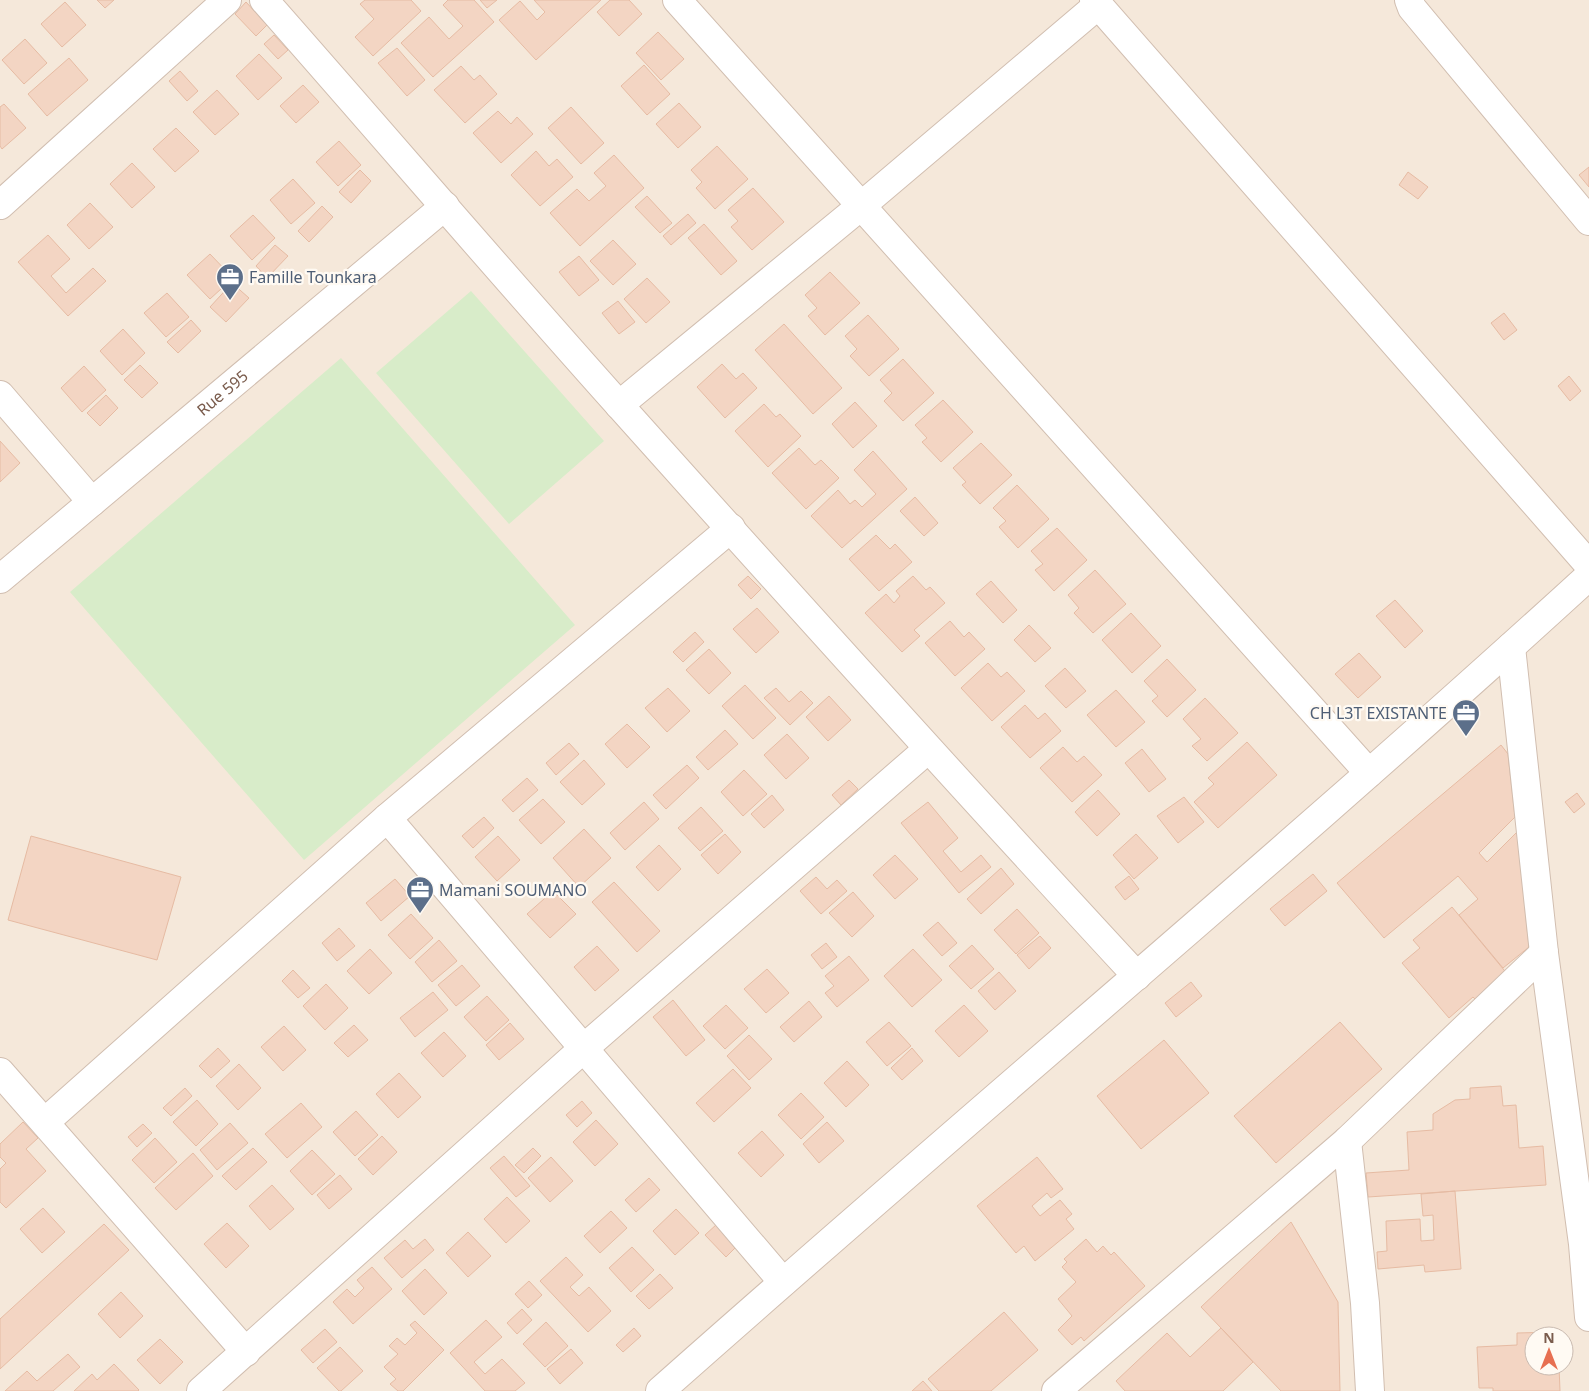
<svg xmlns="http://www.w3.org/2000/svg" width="1589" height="1391" viewBox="0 0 1589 1391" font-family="'Noto Sans',sans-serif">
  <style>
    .residential { fill: #f5e8da; fill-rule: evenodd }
    .green { fill: #d8ecc9 }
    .building { fill: #f3d5c3; stroke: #e6bba3 }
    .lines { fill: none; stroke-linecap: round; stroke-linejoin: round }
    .minor-casing { stroke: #d1beb0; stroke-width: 30 }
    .minor { stroke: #fff; stroke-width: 28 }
    .labels { text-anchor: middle; stroke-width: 4.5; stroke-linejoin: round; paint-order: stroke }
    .service-label { font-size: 16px; fill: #4e5e75; stroke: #fffaf3; text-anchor: start }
    .street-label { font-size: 16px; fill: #7a5c4d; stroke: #fffaf3 }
  </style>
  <rect width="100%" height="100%" fill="#fdf6ec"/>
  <!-- residential -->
  <path class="residential" d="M 0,0 L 1589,0 L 1589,1391 L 0,1391 ZM 1534,1336 L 1564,1336 L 1564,1366 L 1534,1366 Z"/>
  <!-- green -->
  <path class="green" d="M 471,291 L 604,441 L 509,524 L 376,373 Z
    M 341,358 L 575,625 L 304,860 L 70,592 Z"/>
  <!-- building -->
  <path class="building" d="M 97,0 L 114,0 L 105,8 Z
    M 365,0 L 411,0 L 421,11 L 373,56 L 355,37 L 374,19 L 360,4 Z
    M 448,0 L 474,0 L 494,22 L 433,77 L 401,43 L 429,17 L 449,39 L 463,26 L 443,5 Z
    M 480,0 L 497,0 L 487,8 Z
    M 534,0 L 601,0 L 536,60 L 499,20 L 520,1 L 537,20 L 545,12 Z
    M 610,0 L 629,0 L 642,14 L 619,36 L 597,12 Z
    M 65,2 L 86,25 L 62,47 L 41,24 Z
    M 246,2 L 267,25 L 256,36 L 235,14 Z
    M 658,32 L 684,59 L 661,80 L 636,53 Z
    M 274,35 L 288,50 L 278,59 L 264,44 Z
    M 25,39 L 47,63 L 24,84 L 2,60 Z
    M 397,48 L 425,80 L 407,96 L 378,63 Z
    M 259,54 L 282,78 L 258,100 L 236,76 Z
    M 69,58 L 88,80 L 47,116 L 28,94 Z
    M 644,65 L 670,94 L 647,115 L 621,86 Z
    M 461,66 L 474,80 L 480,75 L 497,94 L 465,123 L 434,90 Z
    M 180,71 L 198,91 L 187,101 L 169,81 Z
    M 303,85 L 319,102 L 296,123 L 280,106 Z
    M 217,90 L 239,114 L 215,135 L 193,112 Z
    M 679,103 L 701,127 L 678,148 L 656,124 Z
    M 4,104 L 26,128 L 2,149 L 0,146 L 0,107 Z
    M 571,107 L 604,143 L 581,164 L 548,128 Z
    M 498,111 L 511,124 L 517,117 L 533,134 L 501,163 L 473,133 Z
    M 176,128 L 199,151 L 175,172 L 153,149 Z
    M 339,141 L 361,165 L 338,186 L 316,162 Z
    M 717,146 L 748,179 L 715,209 L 696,188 L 702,182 L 691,170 Z
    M 536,151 L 549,166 L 557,159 L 573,177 L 540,206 L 511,175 Z
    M 614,155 L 644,188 L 580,246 L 550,213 L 577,189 L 589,201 L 606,186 L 594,173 Z
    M 132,163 L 155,187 L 132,208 L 110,184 Z
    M 1589,167 L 1589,187 L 1579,175 Z
    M 360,170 L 371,181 L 351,203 L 339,192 Z
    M 1408,172 L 1428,187 L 1418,199 L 1399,185 Z
    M 293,179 L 315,203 L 291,224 L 270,200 Z
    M 753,188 L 784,222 L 752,250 L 731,227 L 738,221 L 728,210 Z
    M 647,196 L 672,223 L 660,233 L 635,207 Z
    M 90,203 L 113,227 L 89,249 L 67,225 Z
    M 322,206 L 333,217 L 309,242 L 298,231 Z
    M 688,214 L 696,223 L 671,245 L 663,236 Z
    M 253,215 L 275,238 L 252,260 L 230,236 Z
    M 704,224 L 737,261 L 721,275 L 688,238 Z
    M 48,235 L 70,259 L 51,276 L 66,293 L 93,268 L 106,281 L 68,316 L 18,262 Z
    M 613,240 L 636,264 L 613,285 L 590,261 Z
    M 275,245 L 288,256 L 267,278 L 256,266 Z
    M 210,254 L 233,278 L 210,299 L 187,275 Z
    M 579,256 L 599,280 L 579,296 L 559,272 Z
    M 830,272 L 860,303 L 825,335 L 808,316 L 817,308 L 805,295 Z
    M 647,278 L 670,302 L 646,323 L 624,299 Z
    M 232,283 L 249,298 L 226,322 L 210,307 Z
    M 167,293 L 189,317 L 166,337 L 144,313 Z
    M 618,301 L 635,322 L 619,334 L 602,313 Z
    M 1504,313 L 1517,330 L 1504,340 L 1491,323 Z
    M 868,315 L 899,349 L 869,376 L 850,356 L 857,349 L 845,336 Z
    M 191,320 L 201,331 L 178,353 L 167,342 Z
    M 784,324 L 842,388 L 813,414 L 755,350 Z
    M 123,329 L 145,353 L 122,375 L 100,351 Z
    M 903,359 L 934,393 L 903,421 L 884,401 L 892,393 L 880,380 Z
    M 722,364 L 736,379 L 743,373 L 757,388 L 725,418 L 697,387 Z
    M 140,365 L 158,383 L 142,398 L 124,380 Z
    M 84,366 L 106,390 L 82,412 L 61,388 Z
    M 1569,376 L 1581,391 L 1570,401 L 1558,386 Z
    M 106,395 L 118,408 L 100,426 L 87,413 Z
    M 943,400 L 973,432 L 941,462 L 922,442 L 927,438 L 915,425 Z
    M 855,402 L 877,426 L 853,448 L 832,424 Z
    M 764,404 L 776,417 L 780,414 L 801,436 L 768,467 L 735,431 Z
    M 0,441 L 20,463 L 0,482 Z
    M 981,443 L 1012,475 L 980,504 L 962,485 L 966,482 L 953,468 Z
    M 799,448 L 815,465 L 821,460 L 839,478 L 806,509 L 772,473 Z
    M 873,451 L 907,489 L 842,548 L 811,516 L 838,490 L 850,504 L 855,500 L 862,507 L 876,494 L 854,470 Z
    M 1017,485 L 1049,519 L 1018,548 L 999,527 L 1006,521 L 993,508 Z
    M 915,497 L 938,523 L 924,536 L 900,511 Z
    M 1057,528 L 1087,560 L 1054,591 L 1035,570 L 1043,564 L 1031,551 Z
    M 876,535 L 890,549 L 895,544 L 912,562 L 879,591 L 849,559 Z
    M 1095,570 L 1126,604 L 1093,633 L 1074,613 L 1079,608 L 1068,595 Z
    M 748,576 L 761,589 L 751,599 L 738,585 Z
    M 913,576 L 926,590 L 930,587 L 945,603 L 914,630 L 920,636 L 902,652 L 865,613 L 886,594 L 894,603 L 900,596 L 896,591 Z
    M 991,581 L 1017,610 L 1003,623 L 976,594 Z
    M 1395,600 L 1423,631 L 1405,648 L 1376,616 Z
    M 757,608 L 779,632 L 756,653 L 733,629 Z
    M 1131,613 L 1161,646 L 1132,673 L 1102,640 Z
    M 950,621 L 964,637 L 969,632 L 985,649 L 955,676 L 925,643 Z
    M 1029,625 L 1051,648 L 1035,662 L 1014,640 Z
    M 695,632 L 704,642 L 683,662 L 673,652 Z
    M 709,649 L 731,673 L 709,694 L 686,670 Z
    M 1359,653 L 1381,677 L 1358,698 L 1335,674 Z
    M 1167,659 L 1196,690 L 1167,717 L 1152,701 L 1158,696 L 1144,681 Z
    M 988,663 L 1001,677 L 1007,672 L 1025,691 L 992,721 L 961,688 Z
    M 1065,668 L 1086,691 L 1066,708 L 1045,686 Z
    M 745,685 L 776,718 L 753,739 L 722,706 Z
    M 668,688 L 690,711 L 667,732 L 645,708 Z
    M 776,688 L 789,702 L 801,691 L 813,703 L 790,725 L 764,698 Z
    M 1116,690 L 1145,722 L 1116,747 L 1087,715 Z
    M 829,696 L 851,720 L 828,741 L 806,717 Z
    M 1205,698 L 1238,733 L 1207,761 L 1192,746 L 1201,739 L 1183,719 Z
    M 1025,705 L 1038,719 L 1045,713 L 1061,731 L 1030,758 L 1001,727 Z
    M 627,724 L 650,747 L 627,768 L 605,744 Z
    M 725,730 L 738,744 L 708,770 L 696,757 Z
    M 787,734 L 809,758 L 786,779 L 764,755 Z
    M 1247,742 L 1277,775 L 1218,828 L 1194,802 L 1214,784 L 1208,778 Z
    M 569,743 L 579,754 L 556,775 L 546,763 Z
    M 1501,745 L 1508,754 L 1515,817 L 1479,853 L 1487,862 L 1517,832 L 1529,947 L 1503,968 L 1459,915 L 1478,899 L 1458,876 L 1384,938 L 1337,883 Z
    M 1063,747 L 1077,762 L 1084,756 L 1102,775 L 1072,802 L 1040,768 Z
    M 1142,749 L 1166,779 L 1149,792 L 1125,763 Z
    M 584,760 L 605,784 L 582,805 L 560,782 Z
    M 687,765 L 699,778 L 666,809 L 653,795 Z
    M 744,770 L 767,794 L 743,816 L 721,792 Z
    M 527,778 L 538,790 L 513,812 L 502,800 Z
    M 849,780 L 858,789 L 841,805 L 832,795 Z
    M 1098,790 L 1120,814 L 1097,836 L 1075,812 Z
    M 1577,793 L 1585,804 L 1574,813 L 1565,802 Z
    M 772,795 L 784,810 L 764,828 L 751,814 Z
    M 1184,797 L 1204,822 L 1178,843 L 1157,816 Z
    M 543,799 L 565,822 L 541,844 L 519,820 Z
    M 644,802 L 659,819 L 625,850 L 610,833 Z
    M 928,802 L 958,838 L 943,851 L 961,872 L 981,855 L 991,867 L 959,893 L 901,823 Z
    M 701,807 L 723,831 L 700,851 L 678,828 Z
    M 484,817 L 494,828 L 473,848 L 462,836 Z
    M 584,829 L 611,858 L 579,887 L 553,858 Z
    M 725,834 L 741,852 L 718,874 L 701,855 Z
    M 1136,834 L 1158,858 L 1134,879 L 1113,855 Z
    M 31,836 L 181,877 L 157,960 L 8,920 Z
    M 498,836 L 520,860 L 497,881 L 475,857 Z
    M 659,845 L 681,869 L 658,891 L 636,867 Z
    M 895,855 L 918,879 L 895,899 L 873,875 Z
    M 1001,868 L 1014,884 L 981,914 L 967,899 Z
    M 1313,874 L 1327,891 L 1285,926 L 1270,909 Z
    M 1129,876 L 1139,889 L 1125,900 L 1115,887 Z
    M 816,877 L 827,889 L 837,880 L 847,891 L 821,914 L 800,891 Z
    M 395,879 L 410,896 L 381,921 L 366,903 Z
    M 614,882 L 660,931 L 637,952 L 592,902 Z
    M 553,891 L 576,914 L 550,938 L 527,914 Z
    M 853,892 L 874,916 L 852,937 L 829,913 Z
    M 1452,907 L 1509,976 L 1478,1002 L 1473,997 L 1449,1018 L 1402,963 L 1420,948 L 1413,940 Z
    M 1017,909 L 1039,933 L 1016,954 L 994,930 Z
    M 411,914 L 433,938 L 410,959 L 388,935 Z
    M 938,922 L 957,943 L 942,956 L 923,935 Z
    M 339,928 L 355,946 L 337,961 L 322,943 Z
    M 1040,936 L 1051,948 L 1029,969 L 1017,955 Z
    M 439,940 L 457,961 L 432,982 L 415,962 Z
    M 826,943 L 837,957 L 822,969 L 811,955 Z
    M 972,945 L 994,969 L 971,989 L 949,966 Z
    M 597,946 L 619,970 L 595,991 L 574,967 Z
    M 370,949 L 392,973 L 369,994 L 347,971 Z
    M 913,949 L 942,980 L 912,1007 L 884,976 Z
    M 849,956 L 869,980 L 837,1007 L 825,993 L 834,986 L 825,976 Z
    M 462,965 L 480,986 L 456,1006 L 438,985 Z
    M 767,969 L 789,993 L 766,1013 L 744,989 Z
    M 293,970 L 310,988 L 298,998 L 282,981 Z
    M 999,972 L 1016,991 L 995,1010 L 978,991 Z
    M 1191,982 L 1202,996 L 1176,1017 L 1165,1003 Z
    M 326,984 L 348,1008 L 325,1030 L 303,1006 Z
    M 433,992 L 448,1010 L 415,1037 L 400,1018 Z
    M 487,996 L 509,1020 L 486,1041 L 464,1017 Z
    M 673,1000 L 705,1040 L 686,1056 L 653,1017 Z
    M 809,1001 L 822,1017 L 794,1042 L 780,1027 Z
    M 726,1005 L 748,1028 L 725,1049 L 703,1026 Z
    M 964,1005 L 988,1031 L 959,1057 L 935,1031 Z
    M 889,1022 L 911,1046 L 887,1066 L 866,1042 Z
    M 1340,1022 L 1382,1069 L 1276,1163 L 1234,1116 Z
    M 510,1023 L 524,1039 L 499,1060 L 486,1045 Z
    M 354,1025 L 368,1040 L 348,1057 L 334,1043 Z
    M 284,1026 L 306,1050 L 283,1071 L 261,1047 Z
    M 444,1032 L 466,1056 L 443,1077 L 421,1053 Z
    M 749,1035 L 772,1059 L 749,1080 L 727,1056 Z
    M 1164,1040 L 1209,1093 L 1141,1149 L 1097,1096 Z
    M 218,1048 L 230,1061 L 211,1078 L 199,1066 Z
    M 912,1048 L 923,1061 L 902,1080 L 891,1068 Z
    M 847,1061 L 869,1085 L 846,1107 L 824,1083 Z
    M 239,1064 L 261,1088 L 238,1110 L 216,1086 Z
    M 733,1069 L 751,1088 L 714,1122 L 696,1103 Z
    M 399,1073 L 421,1097 L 398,1118 L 376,1094 Z
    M 1501,1086 L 1503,1106 L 1516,1105 L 1519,1148 L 1543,1146 L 1546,1185 L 1368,1197 L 1366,1173 L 1409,1170 L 1407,1132 L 1433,1130 L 1433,1114 L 1455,1100 L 1470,1099 L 1470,1088 Z
    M 185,1088 L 192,1096 L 171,1116 L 163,1108 Z
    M 801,1093 L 824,1117 L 801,1139 L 778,1115 Z
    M 197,1100 L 218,1124 L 196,1146 L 173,1122 Z
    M 582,1101 L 592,1113 L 577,1127 L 566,1115 Z
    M 301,1103 L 322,1127 L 287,1158 L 265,1134 Z
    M 356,1111 L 378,1135 L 355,1156 L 333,1132 Z
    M 596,1120 L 618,1144 L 595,1166 L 573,1142 Z
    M 23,1122 L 38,1138 L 26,1149 L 46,1171 L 6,1208 L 0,1202 L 0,1169 L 6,1163 L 0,1157 L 0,1144 Z
    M 827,1122 L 844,1141 L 819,1163 L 803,1144 Z
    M 230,1123 L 248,1143 L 217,1170 L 200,1150 Z
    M 143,1124 L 152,1133 L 137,1147 L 128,1137 Z
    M 762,1131 L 784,1155 L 761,1177 L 738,1153 Z
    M 382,1136 L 397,1152 L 373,1175 L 358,1159 Z
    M 155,1138 L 177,1162 L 154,1183 L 132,1160 Z
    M 253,1148 L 267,1162 L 236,1190 L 222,1176 Z
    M 533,1148 L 541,1156 L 524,1173 L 515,1165 Z
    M 312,1150 L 335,1174 L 312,1195 L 290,1171 Z
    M 193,1153 L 213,1176 L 176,1210 L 155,1188 Z
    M 504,1156 L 530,1186 L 516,1197 L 490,1168 Z
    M 551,1157 L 573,1181 L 550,1202 L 528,1178 Z
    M 1037,1157 L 1063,1189 L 1051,1198 L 1047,1193 L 1032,1206 L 1040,1216 L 1060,1200 L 1072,1214 L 1066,1219 L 1074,1229 L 1035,1261 L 1024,1246 L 1016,1253 L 977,1206 Z
    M 340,1175 L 352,1189 L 329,1209 L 317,1195 Z
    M 649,1178 L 660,1190 L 636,1212 L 625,1200 Z
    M 272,1185 L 294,1209 L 270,1230 L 249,1206 Z
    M 1455,1191 L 1461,1269 L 1425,1272 L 1424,1265 L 1378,1269 L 1377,1252 L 1387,1251 L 1386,1221 L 1420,1219 L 1421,1241 L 1434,1240 L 1433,1215 L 1423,1216 L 1421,1194 Z
    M 507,1197 L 530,1221 L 506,1243 L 484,1219 Z
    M 43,1208 L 65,1232 L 42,1253 L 20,1229 Z
    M 676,1209 L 699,1233 L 675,1255 L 653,1231 Z
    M 611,1211 L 627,1228 L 600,1253 L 584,1236 Z
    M 1291,1222 L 1338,1302 L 1340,1391 L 1281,1391 L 1201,1307 Z
    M 227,1223 L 249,1246 L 226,1268 L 204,1244 Z
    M 104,1224 L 129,1250 L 0,1369 L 0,1319 Z
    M 717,1224 L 737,1246 L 726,1257 L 705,1235 Z
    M 468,1232 L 491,1256 L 468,1277 L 446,1253 Z
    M 425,1239 L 434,1250 L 402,1278 L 384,1258 L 405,1240 L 413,1249 Z
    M 1086,1239 L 1097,1252 L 1103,1246 L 1111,1255 L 1114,1252 L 1145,1286 L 1084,1341 L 1081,1337 L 1072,1345 L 1058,1330 L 1072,1316 L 1058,1299 L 1076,1282 L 1062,1267 L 1067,1262 L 1064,1259 Z
    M 632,1247 L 654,1270 L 631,1292 L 609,1268 Z
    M 566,1257 L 583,1275 L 570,1287 L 579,1296 L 589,1287 L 611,1311 L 588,1332 L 540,1281 Z
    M 372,1267 L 392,1289 L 353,1324 L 333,1302 L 347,1289 L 355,1297 L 364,1288 L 357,1280 Z
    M 425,1269 L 447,1293 L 424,1315 L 402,1291 Z
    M 660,1274 L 673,1288 L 649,1309 L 636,1296 Z
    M 529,1281 L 542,1295 L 528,1308 L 515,1294 Z
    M 121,1292 L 143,1316 L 120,1338 L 98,1314 Z
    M 522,1309 L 532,1320 L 517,1334 L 507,1323 Z
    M 1004,1312 L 1038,1350 L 991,1391 L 939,1391 L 928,1379 Z
    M 486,1320 L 502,1337 L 474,1362 L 485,1374 L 502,1359 L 525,1383 L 515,1391 L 485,1391 L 450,1353 Z
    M 415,1321 L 444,1350 L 403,1391 L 398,1391 L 390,1384 L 396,1379 L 384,1367 L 398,1354 L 389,1346 L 397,1338 L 405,1345 L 417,1333 L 410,1325 Z
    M 546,1322 L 568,1346 L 545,1367 L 523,1344 Z
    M 634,1328 L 641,1336 L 623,1352 L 616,1345 Z
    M 1221,1328 L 1253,1362 L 1223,1391 L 1125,1391 L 1116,1381 L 1167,1333 L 1190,1357 Z
    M 325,1329 L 337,1342 L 313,1363 L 301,1350 Z
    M 1557,1332 L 1557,1336 L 1534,1336 L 1534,1366 L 1559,1366 L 1560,1391 L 1493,1391 L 1493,1388 L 1479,1388 L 1477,1347 L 1517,1345 L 1517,1333 Z
    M 160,1339 L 183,1362 L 160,1384 L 137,1360 Z
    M 340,1347 L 363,1371 L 341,1391 L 339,1391 L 317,1368 Z
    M 571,1349 L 583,1363 L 560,1384 L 547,1369 Z
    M 68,1354 L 80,1367 L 53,1391 L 5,1391 L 27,1371 L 37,1381 Z
    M 114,1364 L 139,1390 L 138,1391 L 74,1391 L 92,1374 L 97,1380 Z
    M 923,1381 L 932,1391 L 912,1391 Z"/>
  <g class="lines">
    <!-- minor casing -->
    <g class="minor-casing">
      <g id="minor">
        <path d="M 264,0 C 383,135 500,272 620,406 C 791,597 963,788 1137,976"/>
        <path d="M 677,0 L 1369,773"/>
        <path d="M 1094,0 L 1589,565"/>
        <path d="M 1409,0 L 1412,8 L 1589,221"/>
        <path d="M 0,205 L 227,0"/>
        <path d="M 0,395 L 92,502"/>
        <path d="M 619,405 L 861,206 L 1098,5"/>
        <path id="s1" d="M 0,579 L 445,206"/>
        <path d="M 1511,647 L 1544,953 L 1583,1244 L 1589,1317"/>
        <path d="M 387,818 L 783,1282"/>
        <path d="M 0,1072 L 246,1352"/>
        <path d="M 45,1122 L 387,818 L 731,528"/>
        <path d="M 1347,1141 L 1365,1303 L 1370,1391"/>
        <path d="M 201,1391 L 583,1049 L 928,749"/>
        <path d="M 660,1391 C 968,1117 1285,854 1589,576"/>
        <path d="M 1056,1391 L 1347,1141 L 1544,953"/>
      </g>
    </g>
    <!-- minor -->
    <use href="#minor" class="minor"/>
  </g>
  <!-- icons -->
  <defs>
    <g id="office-pin" transform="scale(1.4375)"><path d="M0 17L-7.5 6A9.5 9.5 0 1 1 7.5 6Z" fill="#5c6f8a" stroke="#fffaf3"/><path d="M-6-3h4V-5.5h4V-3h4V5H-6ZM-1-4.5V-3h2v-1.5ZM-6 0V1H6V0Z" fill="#fff"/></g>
  </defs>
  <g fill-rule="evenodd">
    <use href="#office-pin" x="230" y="277"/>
    <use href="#office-pin" x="1466" y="713"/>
    <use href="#office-pin" x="420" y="890"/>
  </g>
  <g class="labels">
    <!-- service labels -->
    <g class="service-label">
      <text x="249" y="283">Famille Tounkara</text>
      <text x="1447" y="719" text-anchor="end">CH L3T EXISTANTE</text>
      <text x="439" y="896">Mamani SOUMANO</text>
    </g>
    <!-- street labels -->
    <g class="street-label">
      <text dy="6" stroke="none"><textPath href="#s1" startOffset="290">Rue 595</textPath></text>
    </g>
  </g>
  <!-- north arrow -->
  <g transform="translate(1549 1351)"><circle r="24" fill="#fffaf3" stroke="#cabbb1"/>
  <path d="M0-4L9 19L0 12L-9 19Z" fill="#e76f51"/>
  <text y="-8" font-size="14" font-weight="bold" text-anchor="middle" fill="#7a5c4d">N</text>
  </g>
</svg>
